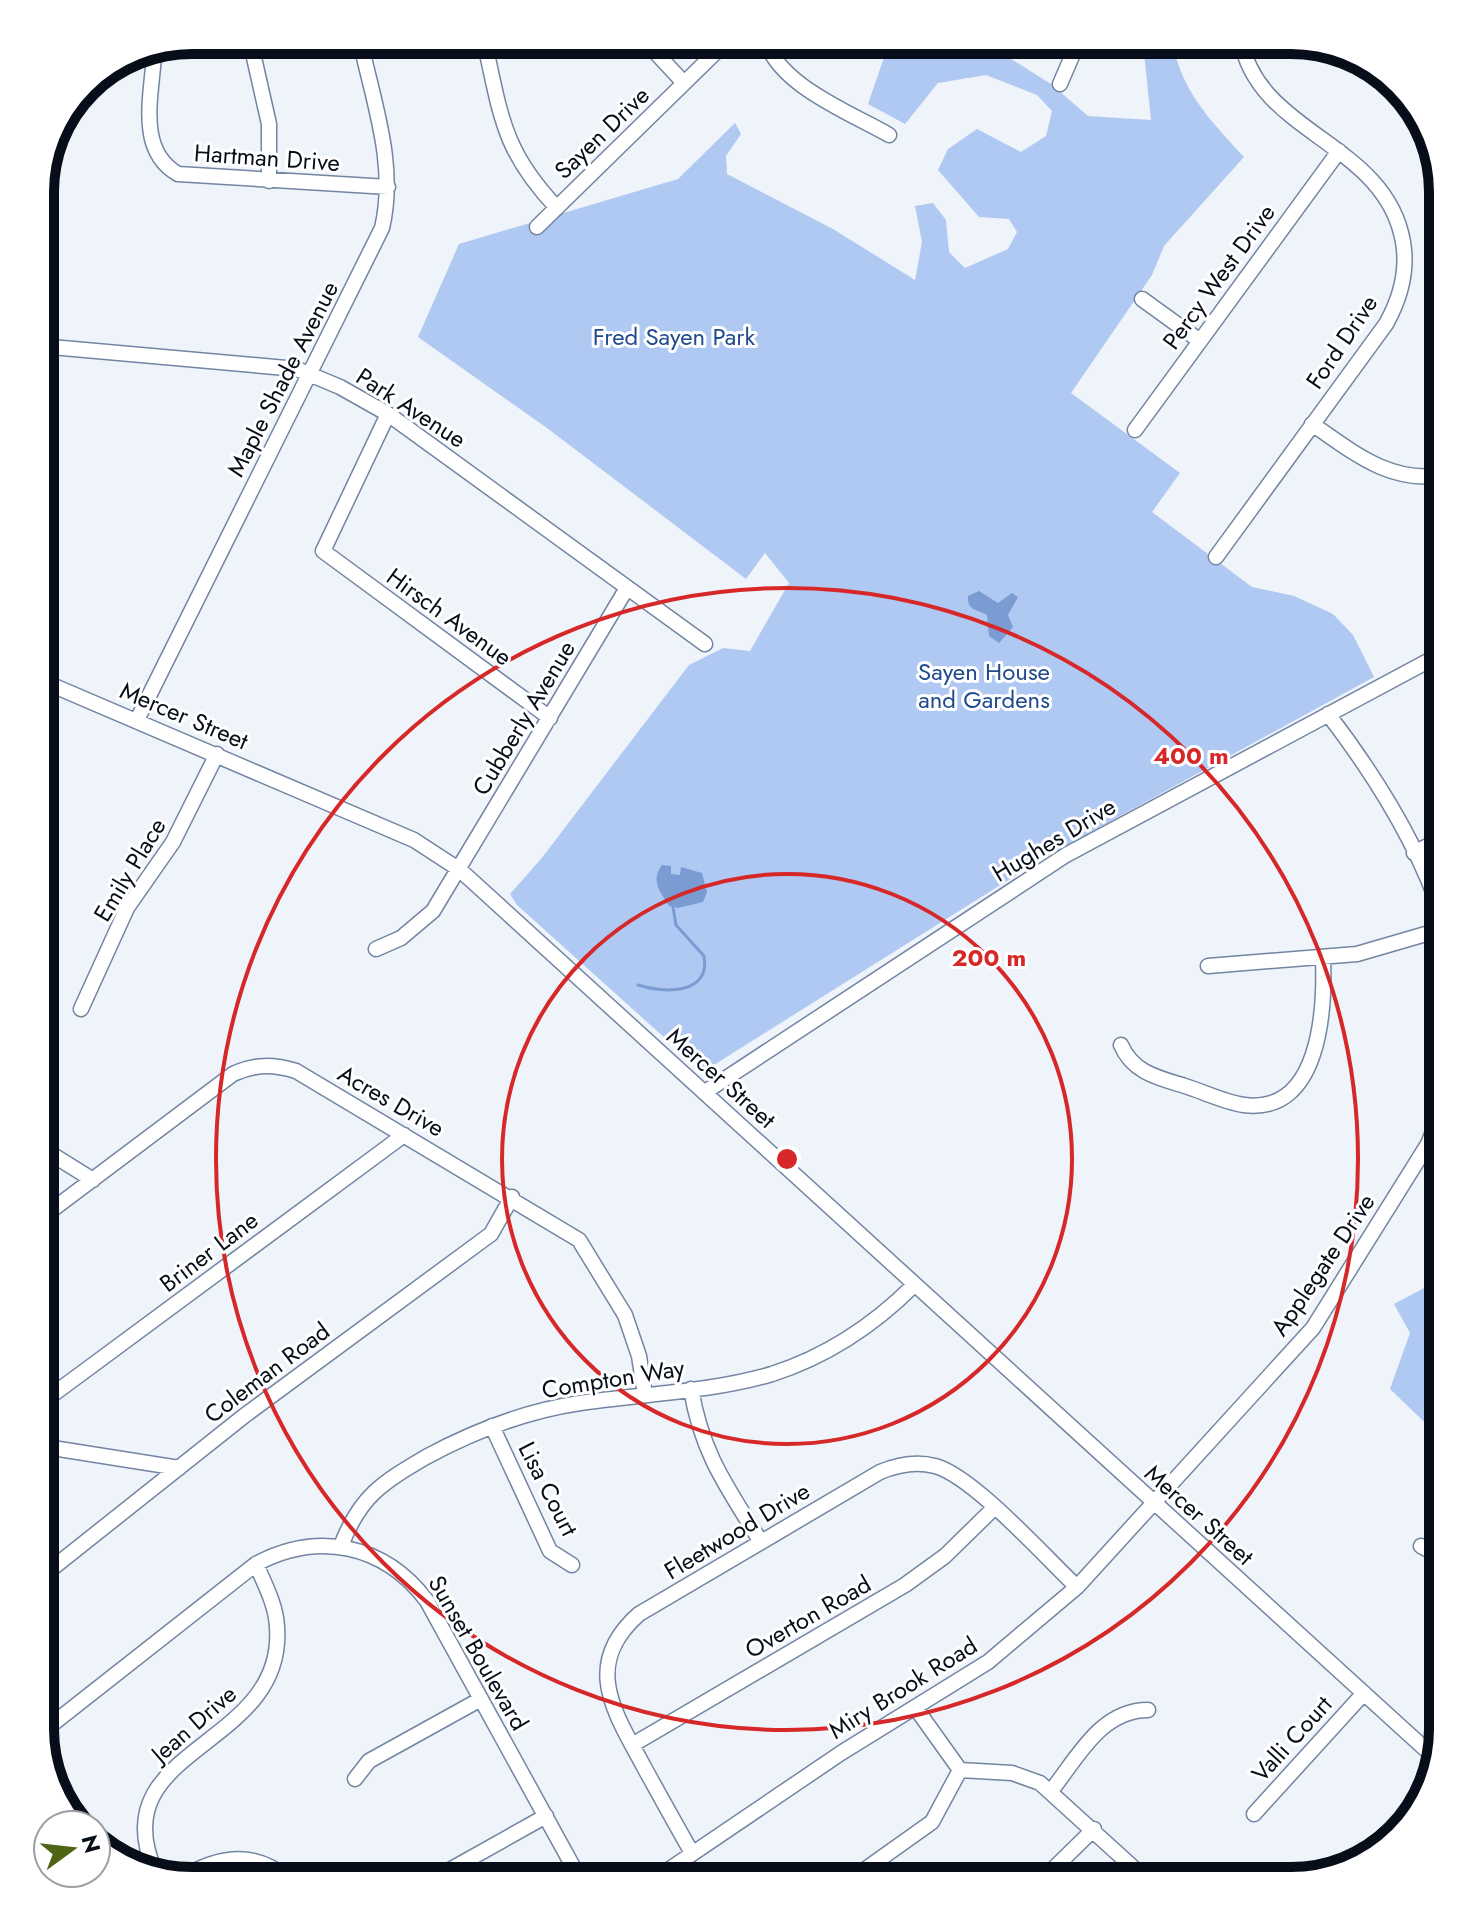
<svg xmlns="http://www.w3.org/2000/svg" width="1483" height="1921" viewBox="0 0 1483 1921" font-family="Jost,sans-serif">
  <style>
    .green { fill: #afc9f2 }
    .water { fill: #7a9cd2 }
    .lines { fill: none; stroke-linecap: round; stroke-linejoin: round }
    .stream { stroke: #7a9cd2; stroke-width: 3 }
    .minor-casing { stroke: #7285a2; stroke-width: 17 }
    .minor { stroke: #fff; stroke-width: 14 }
    .ring { fill: none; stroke: #d62828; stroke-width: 4 }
    .labels { text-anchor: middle; stroke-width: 6; stroke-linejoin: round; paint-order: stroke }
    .street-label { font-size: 24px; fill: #080e19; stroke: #fff }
    .park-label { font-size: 24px; fill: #214b8d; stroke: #fff }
    .rim { fill: none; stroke: #080e19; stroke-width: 10 }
    .centre { fill: #d62828; stroke: #fff; stroke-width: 4 }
    .ring-label { font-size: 24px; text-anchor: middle; font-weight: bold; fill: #d62828; stroke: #fff; stroke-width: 6; stroke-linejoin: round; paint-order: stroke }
  </style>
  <rect width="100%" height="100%" fill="#eff3fa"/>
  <!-- green -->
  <path class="green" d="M 890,40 L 1000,40 L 997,50 L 1051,84 L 1088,116 L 1151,120 L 1143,43 L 1172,40 C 1181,91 1210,120 1244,157 L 1164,246 L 1152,275 L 1071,393 L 1180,473 L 1152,512 L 1252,587 L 1294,596 L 1333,614 L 1353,635 L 1374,677 L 1045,857 L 709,1068 L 696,1066 L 517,905 L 510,894 L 541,859 L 689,665 L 723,648 L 750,651 L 789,583 L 765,553 L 746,579 L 547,428 L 418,337 L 459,244 L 678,179 L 735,123 L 741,134 L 726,156 L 727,174 L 833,229 L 915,280 L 922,242 L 915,206 L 933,203 L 946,220 L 949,252 L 965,268 L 1008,249 L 1017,232 L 1009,219 L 979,217 L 938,170 L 948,149 L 977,129 L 1021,152 L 1046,136 L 1052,111 L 1037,95 L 986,75 L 938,83 L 905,124 L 868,104 Z
    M 1443,1278 L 1443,1440 L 1390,1389 L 1410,1333 L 1394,1304 Z"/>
  <!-- water -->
  <path class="water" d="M 979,591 L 998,603 L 1012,593 L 1018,597 L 1008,615 L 1013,627 L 999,643 L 989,636 L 987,615 C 977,609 967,611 968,596 Z
    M 662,865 L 671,866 L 671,874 L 680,875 L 681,867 L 702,873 L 707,892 L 703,902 L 678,908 L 669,906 C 660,891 650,881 662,865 Z"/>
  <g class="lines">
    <!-- stream -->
    <path class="stream" d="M 638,985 C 665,994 711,994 704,956 L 676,925 L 673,907"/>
    <!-- minor casing -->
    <g class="minor-casing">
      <path id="minor" d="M 250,40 L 269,124 L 269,181
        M 484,40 C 501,115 502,150 557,208
        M 644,40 L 684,83
        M 766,40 C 778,85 851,113 889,135
        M 154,54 C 152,95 136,150 178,174 L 388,187
        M 1060,84 L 1079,40
        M 537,227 L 717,51 L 734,40
        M 1142,299 L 1200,341
        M 40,346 L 297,369 L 340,387 L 388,414 L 705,644
        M 388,414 L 323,551 L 550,718
        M 1312,424 C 1353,452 1390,484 1443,475
        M 1135,430 L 1339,151
        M 1216,557 L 1386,324 C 1400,299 1408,271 1403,242 C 1386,142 1258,135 1241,40
        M 40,680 L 414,840 L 460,870 L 1435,1758
        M 1328,714 C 1374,774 1419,846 1443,919
        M 137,720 L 382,228 C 397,165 373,101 360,40
        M 1414,853 L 1443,838
        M 376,949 L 401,938 L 433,911 L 627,588
        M 1208,966 L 1357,954 L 1443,929
        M 81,1009 L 127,908 L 173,842 L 217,754
        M 1121,1045 C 1133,1073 1159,1078 1185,1086 C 1204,1092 1224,1102 1244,1105 C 1320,1115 1325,1010 1323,959
        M 705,1092 L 1066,855 L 1443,653
        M 40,1147 L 93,1180
        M 40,1219 L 233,1074 C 255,1064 273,1064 296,1071 L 579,1240 L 625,1315 L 639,1356 L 645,1395
        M 691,1389 C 702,1454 727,1487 761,1542
        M 40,1404 L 404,1135
        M 492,1426 L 550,1551 L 572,1565
        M 40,1446 L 179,1468
        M 341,1546 C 360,1496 382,1483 426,1457 C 474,1431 526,1411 580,1403 C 644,1394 710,1392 772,1374 C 828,1356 873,1326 914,1285
        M 1421,1546 L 1443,1558
        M 40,1578 L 244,1416 L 491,1234 L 512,1197
        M 915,1707 L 960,1770 L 1012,1773 L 1040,1783 L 1148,1881
        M 41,1733 L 256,1564 C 318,1531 384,1544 427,1601 L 581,1881
        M 632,1745 L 905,1585 L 945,1556 L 993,1509
        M 355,1779 L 369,1761 L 481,1699
        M 1051,1791 C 1078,1757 1101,1710 1148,1710
        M 1254,1814 L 1364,1693
        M 692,1853 C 676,1825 660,1796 644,1767 C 615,1713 581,1665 639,1614 L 880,1472 C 897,1465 916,1461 935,1466 C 973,1476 1045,1557 1077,1587
        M 155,1871 C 100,1746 286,1749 277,1627 C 276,1605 265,1585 256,1564
        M 181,1878 C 219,1856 255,1849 290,1881
        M 430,1881 L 546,1816
        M 652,1881 L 841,1753 L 988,1662 L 1077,1587 L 1313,1328 L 1428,1144 L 1443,1106
        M 849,1881 L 932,1822 L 960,1770
        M 1041,1881 L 1094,1829"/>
    </g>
    <!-- minor -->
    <use href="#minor" class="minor"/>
  </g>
  <!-- distance rings -->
  <g class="ring">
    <circle cx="787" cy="1159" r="285"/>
    <circle cx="787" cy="1159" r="571"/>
  </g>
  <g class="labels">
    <!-- street labels -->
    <g class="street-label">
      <text transform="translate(602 133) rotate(-44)" y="8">Sayen Drive</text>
      <text transform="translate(267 158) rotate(4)" y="8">Hartman Drive</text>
      <text transform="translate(1219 277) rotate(-54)" y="8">Percy West Drive</text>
      <text transform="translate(1342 342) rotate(-56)" y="8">Ford Drive</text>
      <text transform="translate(283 379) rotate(-63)" y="8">Maple Shade Avenue</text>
      <text transform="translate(411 408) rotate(33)" y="8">Park Avenue</text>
      <text transform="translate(449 617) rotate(36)" y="8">Hirsch Avenue</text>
      <text transform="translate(184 716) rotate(23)" y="8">Mercer Street</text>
      <text transform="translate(524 718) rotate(-59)" y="8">Cubberly Avenue</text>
      <text transform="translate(1054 840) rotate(-31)" y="8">Hughes Drive</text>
      <text transform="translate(130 870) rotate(-59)" y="8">Emily Place</text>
      <text transform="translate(721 1078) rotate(42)" y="8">Mercer Street</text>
      <text transform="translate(391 1101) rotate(30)" y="8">Acres Drive</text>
      <text transform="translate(209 1252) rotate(-37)" y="8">Briner Lane</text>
      <text transform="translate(1323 1265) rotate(-56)" y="8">Applegate Drive</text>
      <text transform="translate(267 1373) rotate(-37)" y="8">Coleman Road</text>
      <text transform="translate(613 1379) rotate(-9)" y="8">Compton Way</text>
      <text transform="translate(548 1489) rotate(63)" y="8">Lisa Court</text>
      <text transform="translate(1199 1515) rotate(42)" y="8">Mercer Street</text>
      <text transform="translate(737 1531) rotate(-31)" y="8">Fleetwood Drive</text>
      <text transform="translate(808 1617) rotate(-30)" y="8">Overton Road</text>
      <text transform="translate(478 1653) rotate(60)" y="8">Sunset Boulevard</text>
      <text transform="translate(903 1688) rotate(-32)" y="8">Miry Brook Road</text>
      <text transform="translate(194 1724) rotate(-41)" y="8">Jean Drive</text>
      <text transform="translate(1292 1739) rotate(-48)" y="8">Valli Court</text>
    </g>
    <!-- park labels -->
    <g class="park-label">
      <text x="674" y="345">Fred Sayen Park</text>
      <text x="984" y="680">Sayen House<tspan x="984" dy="28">and Gardens</tspan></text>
    </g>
  </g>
  <!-- crop -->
  <path d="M0 0H1483V1921H0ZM192 54H1291A138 138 0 0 1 1429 192V1729A138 138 0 0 1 1291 1867H192A138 138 0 0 1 54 1729V192A138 138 0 0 1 192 54Z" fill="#fff" fill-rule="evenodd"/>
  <path class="rim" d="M192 54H1291A138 138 0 0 1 1429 192V1729A138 138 0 0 1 1291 1867H192A138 138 0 0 1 54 1729V192A138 138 0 0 1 192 54Z"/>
  <circle cx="787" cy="1159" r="12" class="centre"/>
  <g class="ring-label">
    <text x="1191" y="764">400 m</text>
    <text x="989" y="966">200 m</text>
  </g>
  <!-- north arrow -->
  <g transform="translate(72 1849) rotate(75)"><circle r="38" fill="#ffffff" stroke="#9c9fa3" stroke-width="2"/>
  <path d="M0-6L14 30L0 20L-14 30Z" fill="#4d6515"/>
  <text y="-12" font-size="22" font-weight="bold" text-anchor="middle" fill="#080e19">N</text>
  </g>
</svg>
